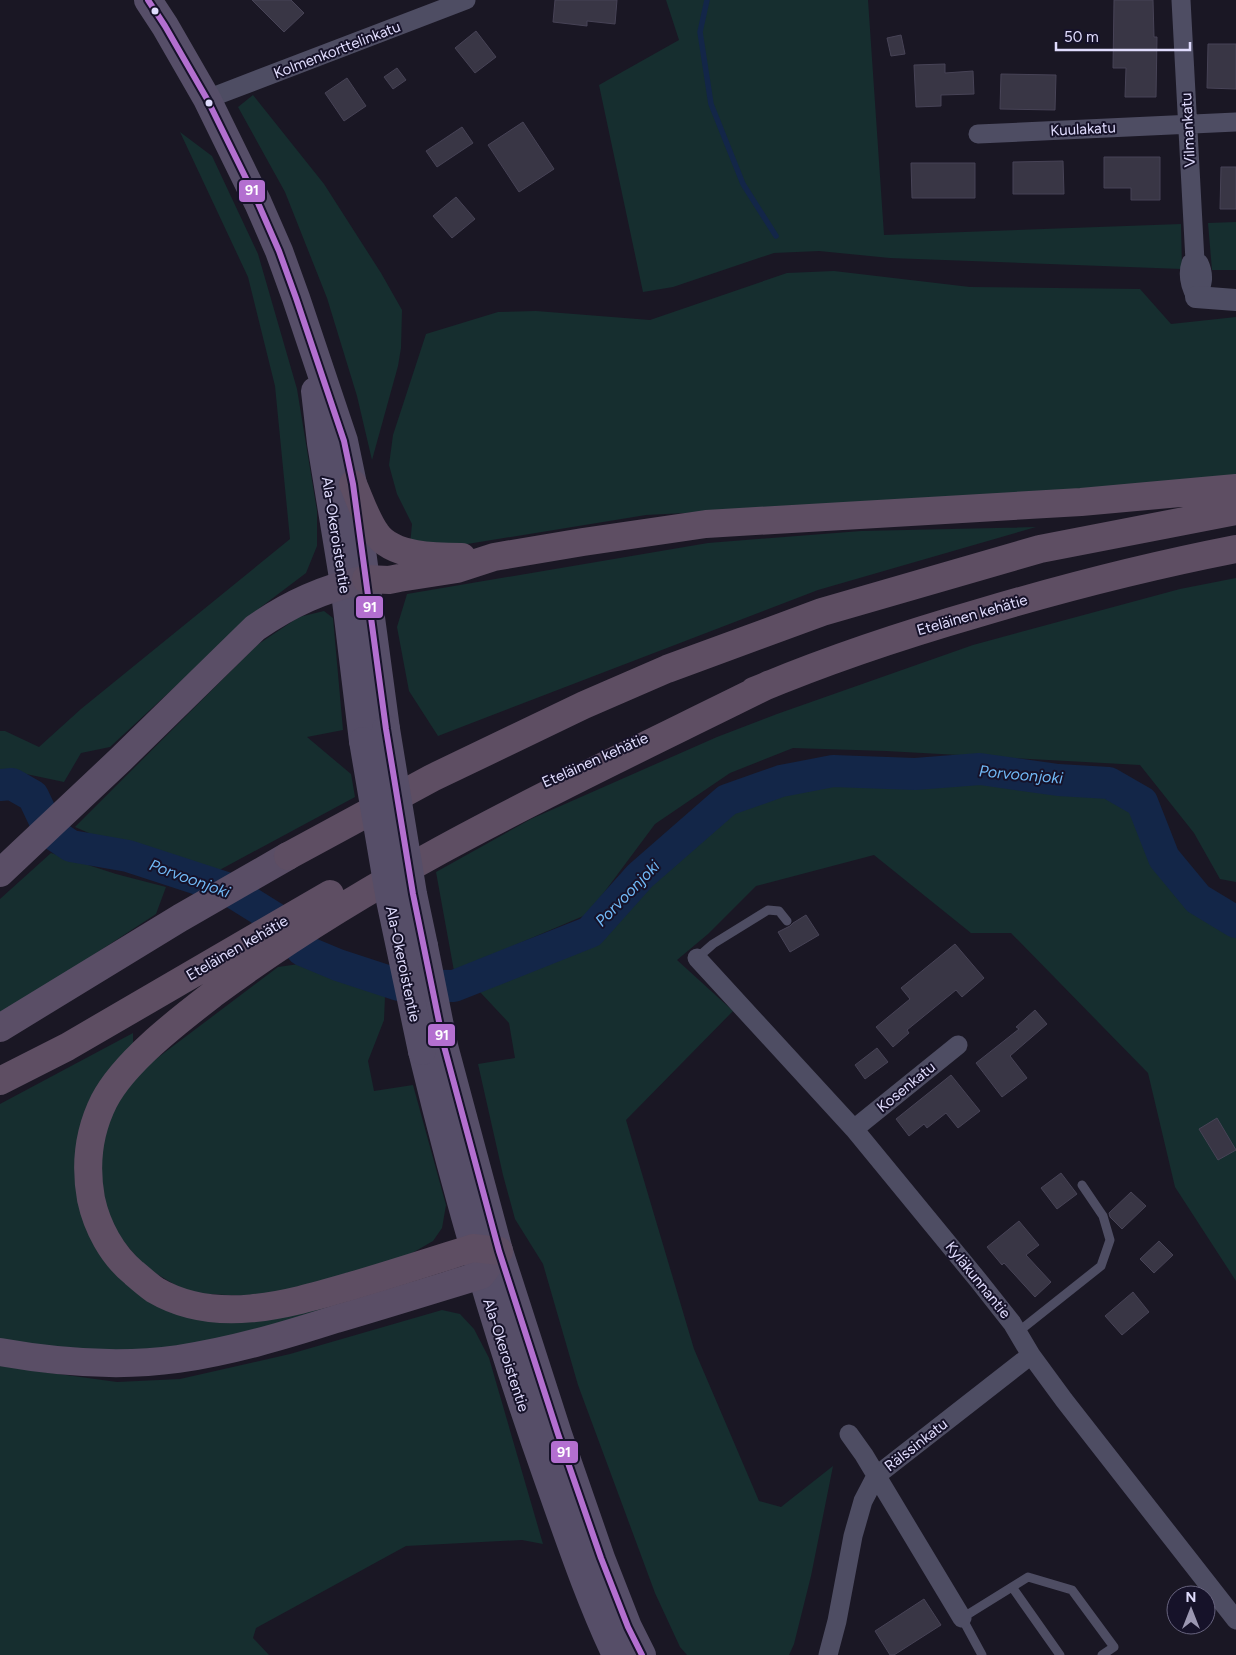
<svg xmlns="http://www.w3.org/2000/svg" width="1236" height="1655" viewBox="0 0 1236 1655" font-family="Figtree,sans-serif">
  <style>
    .green { fill: #162e2f }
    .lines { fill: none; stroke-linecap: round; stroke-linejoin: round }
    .stream { stroke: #132648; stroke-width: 5.5 }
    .river { stroke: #132648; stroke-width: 32 }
    .building { fill: #393645; stroke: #474356 }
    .service { stroke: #4e4d63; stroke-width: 9 }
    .minor { stroke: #4e4d63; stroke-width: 19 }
    .tertiary { stroke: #4e4d63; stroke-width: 22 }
    .primary { stroke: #564e68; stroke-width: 28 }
    .trunk { stroke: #5a4e66; stroke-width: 28 }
    .motorway { stroke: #5e4e63; stroke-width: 28 }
    .primary-bridge { stroke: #564e68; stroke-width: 28 }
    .bus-1-casing { stroke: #161229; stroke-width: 10 }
    .bus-1 { stroke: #b36fd0; stroke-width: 6 }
    .bus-dot { fill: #e0dcfd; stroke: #161229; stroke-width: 2 }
    .labels { text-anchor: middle; stroke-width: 4; stroke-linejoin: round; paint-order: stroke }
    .street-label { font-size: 15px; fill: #e0dcfd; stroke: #161229 }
    .water-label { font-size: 16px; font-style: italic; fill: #71b9f6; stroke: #161229 }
    .line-badge { stroke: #161229; stroke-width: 2 }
    .badge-label { font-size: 14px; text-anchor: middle; font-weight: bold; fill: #fff }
  </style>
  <rect width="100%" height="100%" fill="#1a1724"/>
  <!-- green -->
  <path class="green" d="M 666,0 L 868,0 L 884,235 L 1181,224 L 1182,269 L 890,258 L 819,251 L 774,253 L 673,287 L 643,292 L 599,85 L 679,40 Z
    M 253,95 L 324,184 L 381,273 L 402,310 L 401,348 L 398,366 L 372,460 L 357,396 L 327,298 L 285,192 L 238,107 Z
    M 180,132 L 212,156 L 258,254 L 297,389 L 317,511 L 317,546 L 306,573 L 261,607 L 110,747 L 81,753 L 64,782 L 12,771 L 0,771 L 0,731 L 5,731 L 39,747 L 81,709 L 290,539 L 275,386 L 248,277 Z
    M 1236,222 L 1236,270 L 1212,270 L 1208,223 Z
    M 834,271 L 970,287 L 1140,289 L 1171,324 L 1236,317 L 1236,477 L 1131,490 L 646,515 L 455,546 L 410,545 L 412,524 L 397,494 L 389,465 L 393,435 L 426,334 L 498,312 L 536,311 L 650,320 L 787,273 Z
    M 1036,527 L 818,590 L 438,736 L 409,691 L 397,627 L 407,594 L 708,543 L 861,531 Z
    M 1236,578 L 1236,882 L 1220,879 L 1194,833 L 1140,765 L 886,751 L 793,748 L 730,773 L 655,824 L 588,914 L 454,971 L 436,872 L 531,819 L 717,737 L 777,714 L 973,645 L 1180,589 Z
    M 324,611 L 333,618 L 343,730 L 307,737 L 351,774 L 355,797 L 214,873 L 150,847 L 98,837 L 75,827 L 257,645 L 299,617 Z
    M 980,778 L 1105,794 L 1132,814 L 1155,863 L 1190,904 L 1236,935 L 1236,1281 L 1175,1187 L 1148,1073 L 1011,933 L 971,933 L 874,855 L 756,886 L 708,934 L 677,960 L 733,1011 L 626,1120 L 694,1349 L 759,1501 L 781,1507 L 833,1466 L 811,1576 L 794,1644 L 789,1655 L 687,1655 L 680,1647 L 655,1593 L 578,1385 L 543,1264 L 515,1219 L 503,1175 L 478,1064 L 515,1058 L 509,1023 L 480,992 L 596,939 L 651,882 L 741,805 L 794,789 L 836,783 L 915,784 Z
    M 51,853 L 116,874 L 166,887 L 156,914 L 0,1016 L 0,899 Z
    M 299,964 L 385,996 L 384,1020 L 368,1061 L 374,1091 L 413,1085 L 446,1205 L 442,1228 L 433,1241 L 407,1256 L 268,1297 L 189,1293 L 145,1267 L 114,1230 L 102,1196 L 100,1147 L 114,1102 L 144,1068 L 278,967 Z
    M 133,1033 L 133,1044 L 99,1086 L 99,1247 L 212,1321 L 263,1321 L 411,1278 L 412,1288 L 225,1341 L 129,1352 L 38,1345 L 0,1339 L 0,1104 Z
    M 442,1310 L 460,1314 L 474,1329 L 489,1358 L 543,1544 L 522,1540 L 406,1546 L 256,1628 L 253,1638 L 269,1655 L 0,1655 L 0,1366 L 117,1382 L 180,1379 L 290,1354 Z"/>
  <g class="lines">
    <!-- stream -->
    <path class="stream" d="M 707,0 L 700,32 L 711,104 L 743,184 L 776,236"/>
    <!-- river -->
    <path class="river" d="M 0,785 L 12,784 L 33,796 L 50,832 L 71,846 L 128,856 L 226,888 L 284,924 L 302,950 L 338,965 L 399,985 L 454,986 L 590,932 L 640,876 L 727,800 L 781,781 L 833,771 L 915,774 L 980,769 L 1058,780 L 1109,783 L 1142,802 L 1164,858 L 1198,899 L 1236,922"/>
  </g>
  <!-- building -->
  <path class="building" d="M 252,0 L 291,0 L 304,13 L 284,32 Z
    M 555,0 L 617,0 L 615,24 L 587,21 L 587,26 L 553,22 Z
    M 1114,0 L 1153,0 L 1154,37 L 1157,37 L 1156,97 L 1125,97 L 1126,68 L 1113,68 Z
    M 476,31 L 496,57 L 475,73 L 455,48 Z
    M 901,35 L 905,54 L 891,56 L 887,38 Z
    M 1208,44 L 1236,44 L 1236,89 L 1207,88 Z
    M 945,64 L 945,73 L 973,71 L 974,94 L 941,95 L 941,106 L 916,107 L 914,65 Z
    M 397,68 L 406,80 L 393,89 L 384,77 Z
    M 1001,74 L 1056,75 L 1055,110 L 1000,109 Z
    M 347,78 L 366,106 L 344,121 L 325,93 Z
    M 523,122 L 554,169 L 519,192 L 488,145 Z
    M 462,127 L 473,143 L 437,167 L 426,151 Z
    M 1104,157 L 1160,157 L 1160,200 L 1131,200 L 1131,188 L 1104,188 Z
    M 1063,161 L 1064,194 L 1013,194 L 1013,162 Z
    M 911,163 L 975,163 L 975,198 L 912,198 Z
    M 1221,167 L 1236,167 L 1236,209 L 1220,209 Z
    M 456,197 L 475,219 L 452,238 L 433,216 Z
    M 806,915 L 819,935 L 790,952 L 778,932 L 790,926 L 793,923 Z
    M 955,944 L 984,978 L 962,997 L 956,990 L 907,1030 L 909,1033 L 893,1047 L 876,1027 L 910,999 L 901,988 Z
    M 1035,1010 L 1047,1024 L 1010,1056 L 1027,1078 L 1002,1097 L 976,1063 L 1019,1029 L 1016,1027 Z
    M 877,1048 L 888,1062 L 865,1079 L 855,1065 Z
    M 951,1075 L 980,1111 L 958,1128 L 946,1113 L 927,1128 L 924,1124 L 909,1136 L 896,1119 Z
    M 1217,1118 L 1236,1150 L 1218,1160 L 1199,1129 Z
    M 1061,1173 L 1077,1194 L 1057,1209 L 1041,1188 Z
    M 1131,1192 L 1146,1206 L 1122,1229 L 1110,1217 L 1109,1213 Z
    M 1019,1221 L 1039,1245 L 1026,1255 L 1051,1282 L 1035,1297 L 1004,1263 L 1002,1265 L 987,1247 Z
    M 1159,1241 L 1173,1255 L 1154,1273 L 1140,1259 Z
    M 1133,1292 L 1149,1312 L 1122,1335 L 1105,1316 Z
    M 924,1599 L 941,1625 L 894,1655 L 890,1655 L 875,1631 Z"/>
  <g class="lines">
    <!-- service -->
    <path class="service" d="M 697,958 L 713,944 L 768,910 L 779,911 L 787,921
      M 1018,1332 L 1101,1266 L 1110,1240 L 1103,1216 L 1082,1185
      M 1012,1587 L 1060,1655
      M 982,1655 L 962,1618 L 1028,1577 L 1072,1590 L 1114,1647 L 1102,1655"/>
    <!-- minor -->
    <path class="minor" d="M 1181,0 L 1195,261 L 1199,263 C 1205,276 1203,285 1196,297
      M 207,99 L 466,0
      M 978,134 L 1236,122
      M 1195,261 L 1191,263 C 1187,275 1190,286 1196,297
      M 697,958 L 854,1129 L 978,1280 L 1012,1323 L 1031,1355 L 1064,1400 L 1236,1620
      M 854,1129 L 958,1045
      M 849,1434 L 864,1455 L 962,1618
      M 828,1655 L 837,1621 L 853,1536 L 863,1501 L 876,1476 L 1031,1355"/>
    <!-- tertiary -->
    <path class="tertiary" d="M 1196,297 L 1236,300"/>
    <!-- primary -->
    <path class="primary" d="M 148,0 L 165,26 L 207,99 L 258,203 L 279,251 L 296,298 L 344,441 L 353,484 L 386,729
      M 315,391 L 321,443 L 344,584 L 363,741
      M 424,946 L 444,1046 L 499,1251 L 558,1434 L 601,1558 L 628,1627 L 642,1655
      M 422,1051 C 457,1196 498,1339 548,1479 C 569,1538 589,1598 616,1655"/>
    <!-- trunk -->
    <path class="trunk" d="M 0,873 L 121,759 L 255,628 C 291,603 323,589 366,579
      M 0,1028 L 180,918 L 288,856
      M 0,1352 C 56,1362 121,1367 178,1359 C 232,1351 283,1336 336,1319 C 384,1305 432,1290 481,1275 L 499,1251"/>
    <!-- motorway -->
    <path class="motorway" d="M 353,484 C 360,500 366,519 376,533 C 392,557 437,557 462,557
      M 366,579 L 389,580 L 399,578 L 457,569 L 494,557 L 583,542 L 706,524 L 1081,502 L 1236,488
      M 754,691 C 827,660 903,635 979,613 C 1063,588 1149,566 1236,549
      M 288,856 L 432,778 L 584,705 L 667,669 L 822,612 L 1040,549 L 1236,511
      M 0,1081 L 67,1047 L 330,894
      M 499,1251 L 473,1248 C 432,1261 392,1274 351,1286 C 289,1304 216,1326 155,1290 C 148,1285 141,1279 134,1273 C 112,1255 97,1227 91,1199 C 85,1166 88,1133 104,1101 C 124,1062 178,1021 213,994 C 383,867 581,778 770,684"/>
    <!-- primary-bridge -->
    <path class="primary-bridge" d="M 386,729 L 413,894 L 424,946
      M 363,741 L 390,900 L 422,1051"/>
    <!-- bus-1 casing -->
    <g class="bus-1-casing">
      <path id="bus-1" d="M 148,0 L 165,26 L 207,99 L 258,203 L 279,251 L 296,298 L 344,441 L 353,484 L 386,729 L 413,894 L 444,1046 L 499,1251 L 558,1434 L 601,1558 L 628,1627 L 642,1655"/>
    </g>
    <!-- bus-1 -->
    <use href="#bus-1" class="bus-1"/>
  </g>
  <!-- markers -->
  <g class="bus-dot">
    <circle cx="155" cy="11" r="4.5"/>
    <circle cx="209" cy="103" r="4.5"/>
  </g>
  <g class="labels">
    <!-- street labels -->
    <g class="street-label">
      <text transform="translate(337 50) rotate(-21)" y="5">Kolmenkorttelinkatu</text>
      <text transform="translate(1083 129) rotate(-3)" y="5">Kuulakatu</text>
      <text transform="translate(1188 130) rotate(-93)" y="5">Vilmankatu</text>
      <text transform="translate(336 535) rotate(81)" y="5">Ala-Okeroistentie</text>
      <text transform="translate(972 615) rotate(-16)" y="5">Eteläinen kehätie</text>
      <text transform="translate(595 760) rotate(-24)" y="5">Eteläinen kehätie</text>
      <text transform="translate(237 948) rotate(-30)" y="5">Eteläinen kehätie</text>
      <text transform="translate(403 964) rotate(78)" y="5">Ala-Okeroistentie</text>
      <text transform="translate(906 1087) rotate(-39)" y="5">Kosenkatu</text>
      <text transform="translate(978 1280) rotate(51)" y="5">Kyläkunnantie</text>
      <text transform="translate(506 1355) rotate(72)" y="5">Ala-Okeroistentie</text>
      <text transform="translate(916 1445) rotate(-38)" y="5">Rälssinkatu</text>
    </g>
    <!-- water labels -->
    <g class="water-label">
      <text transform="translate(1021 774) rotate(5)" y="6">Porvoonjoki</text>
      <text transform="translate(190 878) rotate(20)" y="6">Porvoonjoki</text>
      <text transform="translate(627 893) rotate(-46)" y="6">Porvoonjoki</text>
    </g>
  </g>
  <g class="line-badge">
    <rect x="238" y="179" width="28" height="24" rx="5" fill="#b36fd0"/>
    <rect x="355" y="595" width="29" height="24" rx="5" fill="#b36fd0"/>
    <rect x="427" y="1023" width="29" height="24" rx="5" fill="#b36fd0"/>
    <rect x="550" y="1440" width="29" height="24" rx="5" fill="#b36fd0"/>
  </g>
  <g class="badge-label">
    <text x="252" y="195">91</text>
    <text x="370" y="612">91</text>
    <text x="442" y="1040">91</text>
    <text x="564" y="1457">91</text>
  </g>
  <!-- north arrow -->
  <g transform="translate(1191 1610)"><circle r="24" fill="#161229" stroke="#67637e"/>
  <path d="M0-4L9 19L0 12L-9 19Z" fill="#9b97b1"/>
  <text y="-8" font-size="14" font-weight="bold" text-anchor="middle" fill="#e0dcfd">N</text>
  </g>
  <!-- scale -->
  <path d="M1056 42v8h134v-8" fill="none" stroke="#e0dcfd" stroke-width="2.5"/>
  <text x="1064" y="42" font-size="15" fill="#e0dcfd" stroke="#161229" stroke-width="4" paint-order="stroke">50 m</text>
</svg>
